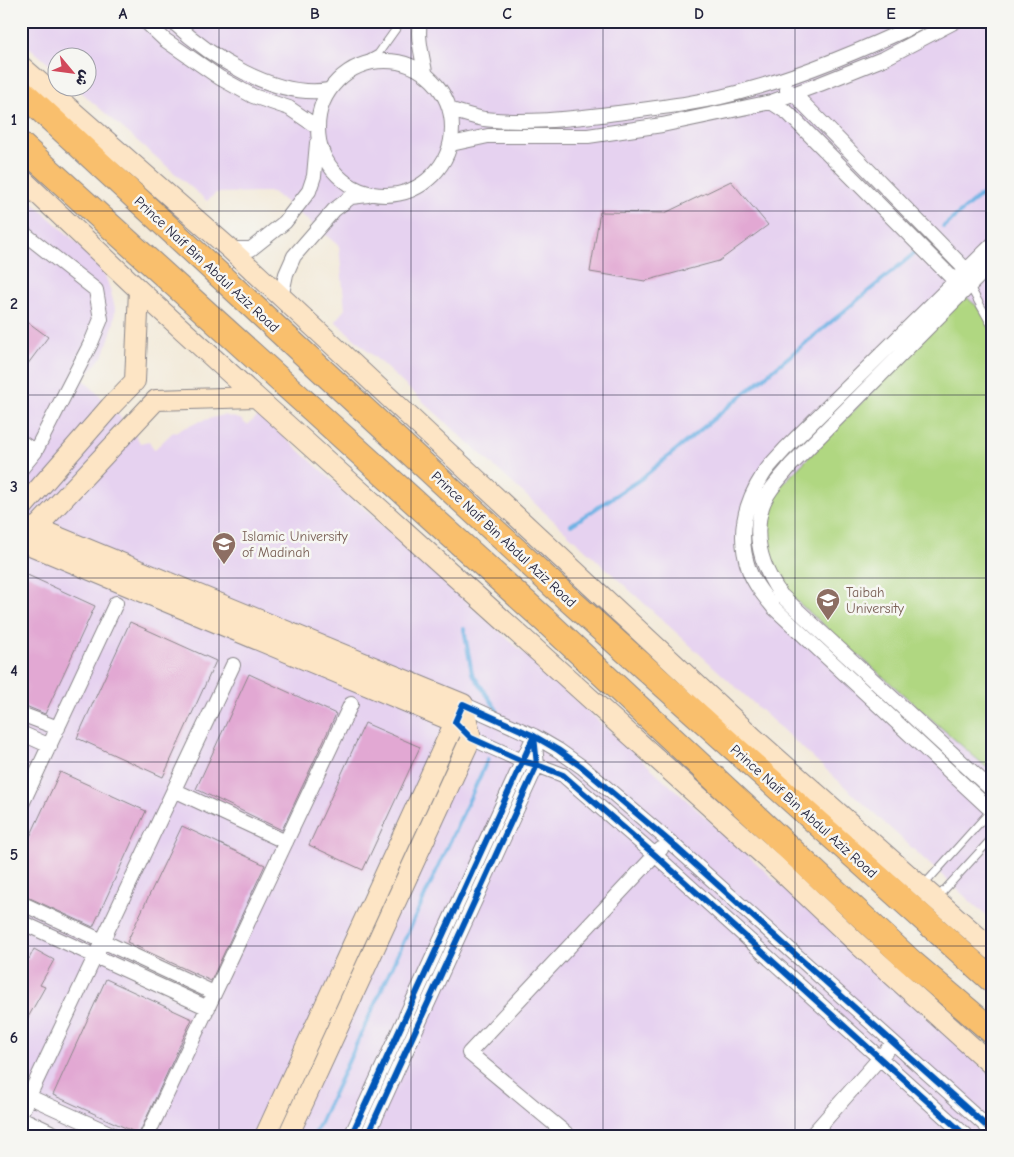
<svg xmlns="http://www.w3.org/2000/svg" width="1014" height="1157" viewBox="0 0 1014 1157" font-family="'Comic Neue','Playpen Sans Arabic',sans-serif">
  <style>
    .built { fill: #e6d2f0 }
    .green { fill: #b0d781; stroke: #697c5e }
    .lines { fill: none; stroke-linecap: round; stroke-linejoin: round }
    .stream { stroke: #6fb2e4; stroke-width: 4 }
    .building { fill: #e2a8d3 }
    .lane-casing { stroke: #8a868a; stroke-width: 9 }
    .street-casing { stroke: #8a868a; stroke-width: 16 }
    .secondary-casing { stroke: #8a868a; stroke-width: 22 }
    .highway-casing { stroke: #8a868a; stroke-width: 27 }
    .lane { stroke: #fff; stroke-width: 7 }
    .street { stroke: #fff; stroke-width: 14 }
    .secondary { stroke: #fde5c5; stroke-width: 20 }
    .highway { stroke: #f9bf6d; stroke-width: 25 }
    .cycleway-casing { stroke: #f6f6f2; stroke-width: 9 }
    .cycleway { stroke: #0057b8; stroke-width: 6 }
    .grid { fill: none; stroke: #22223b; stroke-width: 1; stroke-opacity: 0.55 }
    .labels { text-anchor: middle; stroke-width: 5; stroke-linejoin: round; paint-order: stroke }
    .street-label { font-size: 14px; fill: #22223b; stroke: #f6f6f2 }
    .education-label { font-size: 14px; fill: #785e54; stroke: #f6f6f2; text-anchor: start }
    .neatline { fill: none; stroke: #22223b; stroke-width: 2 }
    .grid-label { font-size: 16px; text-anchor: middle; font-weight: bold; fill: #22223b }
  </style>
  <rect width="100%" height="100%" fill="#f6f6f2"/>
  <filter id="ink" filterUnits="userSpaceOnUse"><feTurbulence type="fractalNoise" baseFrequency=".02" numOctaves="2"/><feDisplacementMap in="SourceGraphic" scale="10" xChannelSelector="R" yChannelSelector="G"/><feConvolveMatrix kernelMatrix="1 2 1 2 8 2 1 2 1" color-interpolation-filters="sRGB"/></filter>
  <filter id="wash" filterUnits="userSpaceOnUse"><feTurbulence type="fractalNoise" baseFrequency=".0096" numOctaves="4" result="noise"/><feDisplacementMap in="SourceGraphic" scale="20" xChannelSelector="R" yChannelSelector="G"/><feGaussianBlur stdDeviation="1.12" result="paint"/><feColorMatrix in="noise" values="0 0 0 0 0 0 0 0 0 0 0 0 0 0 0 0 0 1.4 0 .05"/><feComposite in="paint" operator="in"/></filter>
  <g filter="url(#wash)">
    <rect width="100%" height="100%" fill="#f3ead9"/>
    <!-- built -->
    <path class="built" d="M 21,21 L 993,21 L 993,922 L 335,321 L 345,309 L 339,246 L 273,192 L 216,193 L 207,201 L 76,88 L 88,88 L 88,58 L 58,58 L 57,71 L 21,40 Z
      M 21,192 L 90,255 L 103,270 L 110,289 L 115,308 L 114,323 L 104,354 L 83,379 L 130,427 L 140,443 L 149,441 L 154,450 L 172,433 L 201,421 L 223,415 L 240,419 L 247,425 L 260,415 L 993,1077 L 993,1136 L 21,1136 Z"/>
    <!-- green -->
    <path class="green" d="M 965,296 L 993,320 L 993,773 L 785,591 L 766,556 L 765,510 L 776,491 Z"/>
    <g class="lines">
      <!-- stream -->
      <path class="stream" d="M 943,227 L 993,185
        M 571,525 L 642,478 L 917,251
        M 464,629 L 472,673 L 497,710
        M 314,1136 L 488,759"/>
    </g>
    <g id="blocks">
      <!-- building -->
      <path class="building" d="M 731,181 L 768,225 L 719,261 L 645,281 L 590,272 L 600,212 L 665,213 Z
        M 21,317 L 48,337 L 21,373 Z
        M 21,572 L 95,606 L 45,714 L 21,704 Z
        M 130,622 L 216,661 L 163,777 L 77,738 Z
        M 249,674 L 336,714 L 282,830 L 196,789 Z
        M 365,723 L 420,747 L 363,870 L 309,845 Z
        M 60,772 L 146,811 L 93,927 L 21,894 L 21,856 Z
        M 182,826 L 265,865 L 211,981 L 127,942 Z
        M 34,949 L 54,960 L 40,985 L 45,987 L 21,1030 L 21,955 L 29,959 Z
        M 106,979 L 192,1019 L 139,1134 L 53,1095 Z"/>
    </g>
  </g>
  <g filter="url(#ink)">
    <use href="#blocks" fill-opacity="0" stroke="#8a868a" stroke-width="1"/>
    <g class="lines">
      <!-- lane casing -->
      <g class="lane-casing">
        <path id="lane" d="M 358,65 L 378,54 L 398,26 L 399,21
          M 969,285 L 993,328
          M 923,886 L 993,808
          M 937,898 L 993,837"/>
      </g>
      <!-- street casing -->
      <g class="street-casing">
        <path id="street" d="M 145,21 L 165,40 L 220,78 L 253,96 L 289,108 L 317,127
          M 172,21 C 210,57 275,99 329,90
          M 420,21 C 417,39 422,54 425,72
          M318 128a67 67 0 1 1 134 0a67 67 0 1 1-134 0Z
          M 787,90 L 793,93 L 971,275
          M 771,102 L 788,113 L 960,286
          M 451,110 C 462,113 473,117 484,119 C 525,124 568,119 609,114 C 656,108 705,103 751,89 C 811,72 867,48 924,21
          M 451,144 L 488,136 L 588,136 L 662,125 L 771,102 L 820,84 L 885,58 L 956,21
          M 21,231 L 96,290 L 101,319 L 91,343 L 35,452 L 21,469
          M 993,244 L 785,449 C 778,457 769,465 763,475 C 744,504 737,536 749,570 C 754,584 765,597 774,608 L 993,812
          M 230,249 L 251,249 L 285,222 L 309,191 L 314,176 L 317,143
          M 993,262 L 791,465 C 781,478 767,491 762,507 C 752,539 763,569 781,595 L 993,791
          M 281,298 L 286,274 L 294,256 L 334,210 L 351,197 L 368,195
          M 21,442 L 35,452
          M 461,708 L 463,704 L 534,736 L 558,750 L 582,767 L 669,841 L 993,1132
          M 21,714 L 58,728
          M 465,732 L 471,738 L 522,761 L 537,765 L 563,775 L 655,855 L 966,1136
          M 21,733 L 50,746
          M 174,790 L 286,842
          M 21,806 L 116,603
          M 21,903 L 214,993
          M 21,922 L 208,1008
          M 21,1093 L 116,1136
          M 21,1113 L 233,665
          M 21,1118 L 59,1136
          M 147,1136 L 351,704
          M 351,1136 L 534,736 L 537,765 L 367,1136
          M 569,1136 L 469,1053 L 661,849
          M 811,1136 L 893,1043"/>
      </g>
      <!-- secondary casing -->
      <g class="secondary-casing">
        <path id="secondary" d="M 21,66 L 230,249 L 755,739 L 993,950
          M 21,178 L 139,290 L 256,397 L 779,869 L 860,946 L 993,1066
          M 21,509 L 110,407 L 135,381 L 139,290
          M 21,527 L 36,528 L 463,704 L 471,738 L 288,1136
          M 27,535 L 36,528 L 156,400 L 256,397
          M 21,541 L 455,722 L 265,1136"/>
      </g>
      <!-- highway casing -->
      <g class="highway-casing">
        <path id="highway" d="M 21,91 L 566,597 L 993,981
          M 21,145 L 548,623 L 911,962 L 993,1032"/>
      </g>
      <!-- lane -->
      <use href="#lane" class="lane"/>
      <!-- street -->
      <use href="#street" class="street"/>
      <!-- secondary -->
      <use href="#secondary" class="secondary"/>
      <!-- highway -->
      <use href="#highway" class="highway"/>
      <!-- cycleway casing -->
      <g class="cycleway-casing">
        <path id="cycleway" d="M 351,1136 L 534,736 L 537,765 L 367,1136
          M 966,1136 L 655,855 L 563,775 L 537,765 L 522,761 L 471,738 L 455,722 L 463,704 L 534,736 L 558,750 L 582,767 L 669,841 L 993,1132"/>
      </g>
      <!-- cycleway -->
      <use href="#cycleway" class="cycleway"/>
    </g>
  </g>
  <!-- grid -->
  <path class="grid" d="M 219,21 L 219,1136M 411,21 L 411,1136M 603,21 L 603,1136M 795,21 L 795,1136M 21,211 L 993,211M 21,395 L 993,395M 21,578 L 993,578M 21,762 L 993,762M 21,946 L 993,946"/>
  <!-- icons -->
  <defs>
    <g id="university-pin" transform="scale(1.25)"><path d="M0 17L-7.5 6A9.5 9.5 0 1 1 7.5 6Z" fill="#8d6e63" stroke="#f6f6f2"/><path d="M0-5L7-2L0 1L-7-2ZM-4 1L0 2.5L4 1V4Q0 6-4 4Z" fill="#fff"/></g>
  </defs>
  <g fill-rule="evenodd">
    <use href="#university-pin" x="224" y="544"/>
    <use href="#university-pin" x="828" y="600"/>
  </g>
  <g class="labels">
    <!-- street labels -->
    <g class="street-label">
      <text transform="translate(207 264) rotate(43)" y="5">Prince Naif Bin Abdul Aziz Road</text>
      <text transform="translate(504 539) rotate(43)" y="5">Prince Naif Bin Abdul Aziz Road</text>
      <text transform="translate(804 811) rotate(42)" y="5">Prince Naif Bin Abdul Aziz Road</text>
    </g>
    <!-- education labels -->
    <g class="education-label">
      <text x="242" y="541">Islamic University<tspan x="242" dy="16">of Madinah</tspan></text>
      <text x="846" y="597">Taibah<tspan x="846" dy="16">University</tspan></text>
    </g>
  </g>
  <!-- margin -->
  <rect width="1014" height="1157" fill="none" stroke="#f6f6f2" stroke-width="55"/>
  <!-- north arrow -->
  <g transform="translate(72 72) rotate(119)"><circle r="24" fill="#f6f6f2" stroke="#a1a1a9"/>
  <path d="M0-4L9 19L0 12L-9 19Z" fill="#d1495b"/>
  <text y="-8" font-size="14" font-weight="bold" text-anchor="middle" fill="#22223b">ش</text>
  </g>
  <rect x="28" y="28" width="958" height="1102" class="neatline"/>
  <g class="grid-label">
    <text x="123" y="19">A</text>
    <text x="315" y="19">B</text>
    <text x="507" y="19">C</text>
    <text x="699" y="19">D</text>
    <text x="891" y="19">E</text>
    <text x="14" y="125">1</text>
    <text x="14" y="309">2</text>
    <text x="14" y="492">3</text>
    <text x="14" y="676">4</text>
    <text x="14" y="860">5</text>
    <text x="14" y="1043">6</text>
  </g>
</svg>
